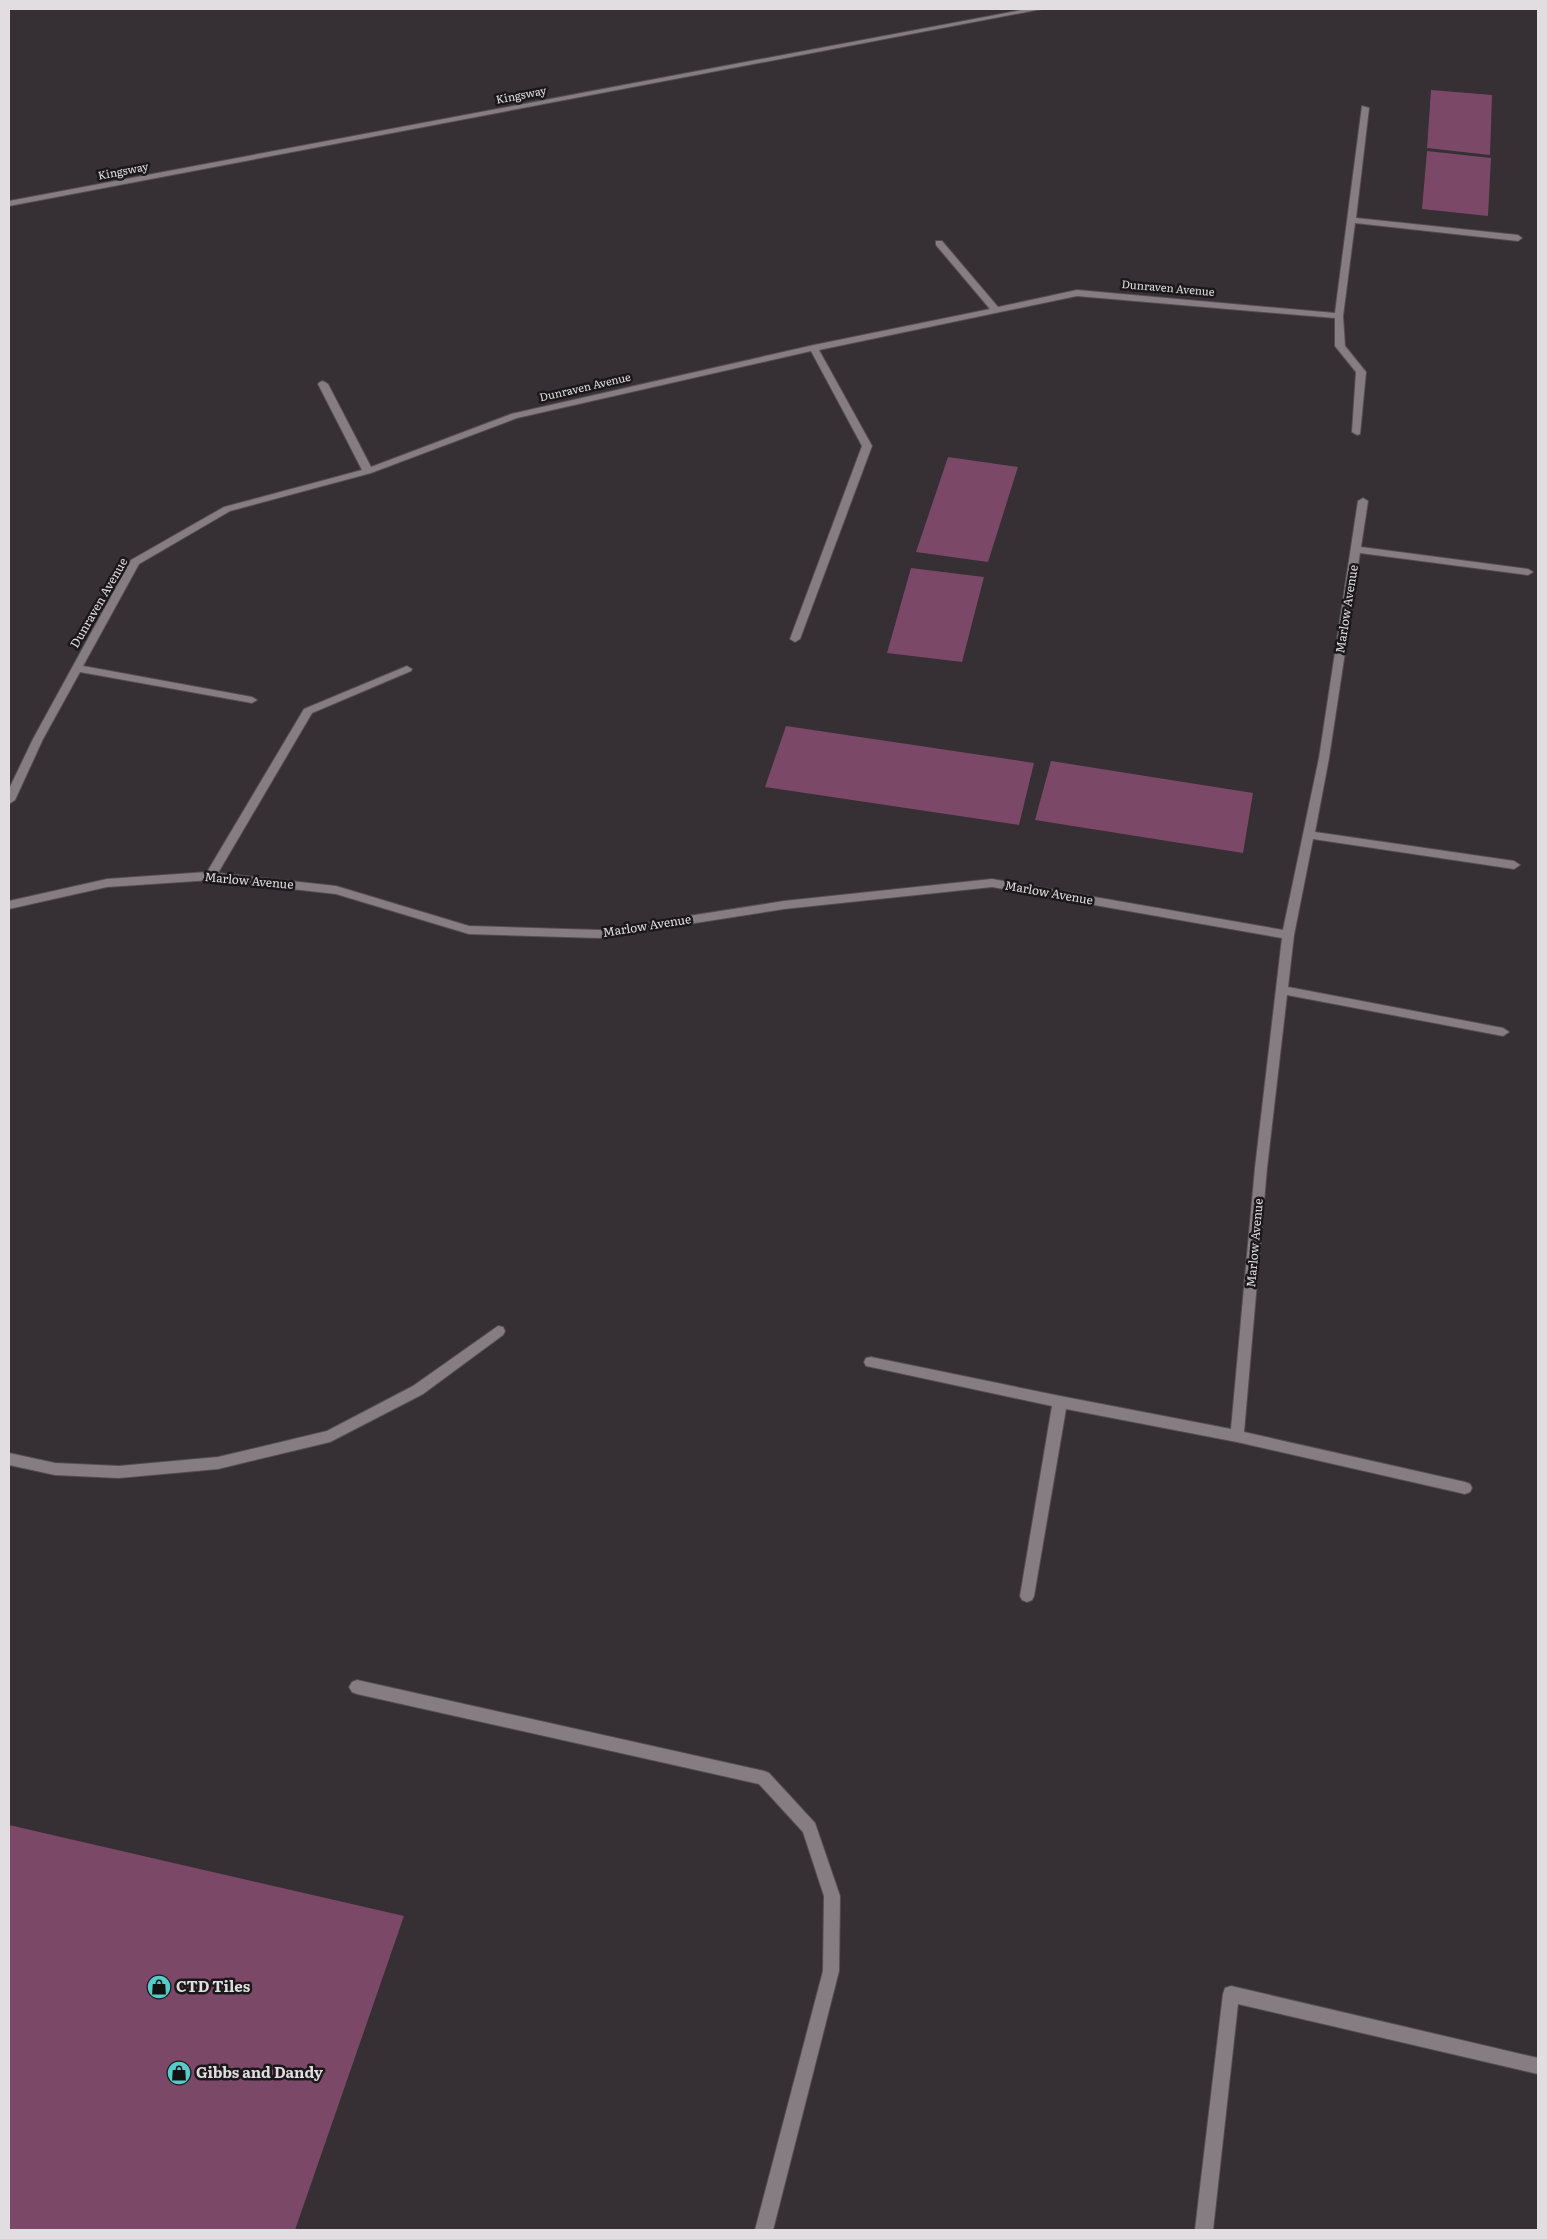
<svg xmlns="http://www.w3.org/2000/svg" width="1547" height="2239" viewBox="0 0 1547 2239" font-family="Literata,serif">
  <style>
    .building { fill: #7b4867 }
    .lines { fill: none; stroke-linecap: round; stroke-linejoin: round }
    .minor-casing { stroke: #544e51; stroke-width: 2 }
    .minor { fill: #857d81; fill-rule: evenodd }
    .labels { text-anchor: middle; stroke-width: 5; stroke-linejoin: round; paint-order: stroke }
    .far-street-label { font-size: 11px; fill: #e2dde0; stroke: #1b181a }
    .street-label { font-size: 12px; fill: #e2dde0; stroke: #1b181a }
    .near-poi-label { font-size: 15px; font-weight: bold; fill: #e2dde0; stroke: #1b181a; text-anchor: start }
  </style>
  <rect width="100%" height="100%" fill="#362f33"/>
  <!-- building -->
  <path class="building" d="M 1431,90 L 1492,95 L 1490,155 L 1427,148 Z
    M 1427,151 L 1491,158 L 1488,216 L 1422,209 Z
    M 948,457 L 1018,467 L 988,562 L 916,552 Z
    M 911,568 L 984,577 L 962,662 L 887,653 Z
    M 786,726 L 1034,763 L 1019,825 L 765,787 Z
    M 1051,761 L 1253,793 L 1243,853 L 1035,820 Z
    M 9,1825 L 404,1916 L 295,2230 L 9,2230 Z"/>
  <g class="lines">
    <!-- minor casing -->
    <g class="minor-casing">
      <path id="minor" d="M 1027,9 L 1042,9 L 9,206 L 9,201 Z
        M 1362,106 L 1369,108 L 1356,218 L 1518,235 L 1522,238 L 1518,241 L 1355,223 L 1343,316 L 1345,346 L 1366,372 L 1360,434 L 1357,435 L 1352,432 L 1356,372 L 1335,346 L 1335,318 L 1077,296 L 819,350 L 872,446 L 800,639 L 795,642 L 790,639 L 862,446 L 811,351 L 517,418 L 371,473 L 230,511 L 139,564 L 83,666 L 252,697 L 257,700 L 252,703 L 80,672 L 43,739 L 15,800 L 9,804 L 9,789 L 33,739 L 131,560 L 224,507 L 362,470 L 318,384 L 320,382 L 323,381 L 328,384 L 371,467 L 511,414 L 814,345 L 990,309 L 936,245 L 936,241 L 942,241 L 998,307 L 1077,290 L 1335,313 Z
        M 1363,498 L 1368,501 L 1361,547 L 1528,569 L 1533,572 L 1528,575 L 1360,553 L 1329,758 L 1315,832 L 1514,861 L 1520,865 L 1514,869 L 1313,839 L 1294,935 L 1288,987 L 1503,1028 L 1509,1032 L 1503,1036 L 1287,995 L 1267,1168 L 1244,1432 L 1465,1482 L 1470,1484 L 1472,1488 L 1470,1492 L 1465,1494 L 1237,1442 L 1066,1409 L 1034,1596 L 1032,1600 L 1027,1602 L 1022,1600 L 1020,1596 L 1052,1406 L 871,1367 L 866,1366 L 864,1362 L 866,1358 L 871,1357 L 1060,1396 L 1231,1429 L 1255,1168 L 1282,938 L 992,887 L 784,909 L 599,938 L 469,934 L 336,894 L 211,880 L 107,887 L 9,909 L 9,901 L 107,879 L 207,872 L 304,709 L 407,666 L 412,669 L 411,671 L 312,713 L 218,873 L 336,886 L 469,926 L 599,930 L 784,901 L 992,879 L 1283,930 L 1319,758 L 1358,501 Z
        M 498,1326 L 503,1327 L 505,1331 L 503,1335 L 423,1394 L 330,1442 L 218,1469 L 119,1478 L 55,1475 L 9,1465 L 9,1453 L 55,1463 L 119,1466 L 218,1457 L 327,1431 L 413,1386 Z
        M 357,1680 L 764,1771 L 769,1773 L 815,1823 L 840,1896 L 839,1971 L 773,2230 L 755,2230 L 823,1971 L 824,1896 L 803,1832 L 759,1784 L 357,1694 L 352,1692 L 349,1687 L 352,1682 Z
        M 1231,1986 L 1538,2058 L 1538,2074 L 1238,2004 L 1213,2230 L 1195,2230 L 1223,1994 L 1225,1988 Z"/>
    </g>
    <!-- minor -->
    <use href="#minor" class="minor"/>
  </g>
  <!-- icons -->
  <defs>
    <g id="shop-disc" transform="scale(1.25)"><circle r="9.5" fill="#53cdca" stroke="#1b181a"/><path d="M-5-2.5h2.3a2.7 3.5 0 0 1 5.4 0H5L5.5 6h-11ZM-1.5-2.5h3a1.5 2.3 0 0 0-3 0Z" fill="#111"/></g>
  </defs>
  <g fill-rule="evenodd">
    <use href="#shop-disc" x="159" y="1987"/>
    <use href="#shop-disc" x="179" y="2073"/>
  </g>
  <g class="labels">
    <!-- far-street labels -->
    <g class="far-street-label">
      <text transform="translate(521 95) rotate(-11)" y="4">Kingsway</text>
      <text transform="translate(123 171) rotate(-11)" y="4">Kingsway</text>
      <text transform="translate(1168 288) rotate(5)" y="4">Dunraven Avenue</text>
      <text transform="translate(585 387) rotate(-13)" y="4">Dunraven Avenue</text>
    </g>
    <!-- street labels -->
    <g class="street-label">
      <text transform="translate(99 603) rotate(-60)" y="4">Dunraven Avenue</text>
      <text transform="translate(1347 609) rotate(-81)" y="4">Marlow Avenue</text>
      <text transform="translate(249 881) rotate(5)" y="4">Marlow Avenue</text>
      <text transform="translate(1049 893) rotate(10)" y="4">Marlow Avenue</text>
      <text transform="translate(647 926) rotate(-9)" y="4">Marlow Avenue</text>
      <text transform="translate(1255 1243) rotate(-85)" y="4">Marlow Avenue</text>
    </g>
    <!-- near-poi labels -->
    <g class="near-poi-label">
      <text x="176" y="1992">CTD Tiles</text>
      <text x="196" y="2078">Gibbs and Dandy</text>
    </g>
  </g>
  <!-- border -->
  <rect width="1547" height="2239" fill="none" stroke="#e2dde0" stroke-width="20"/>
</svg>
